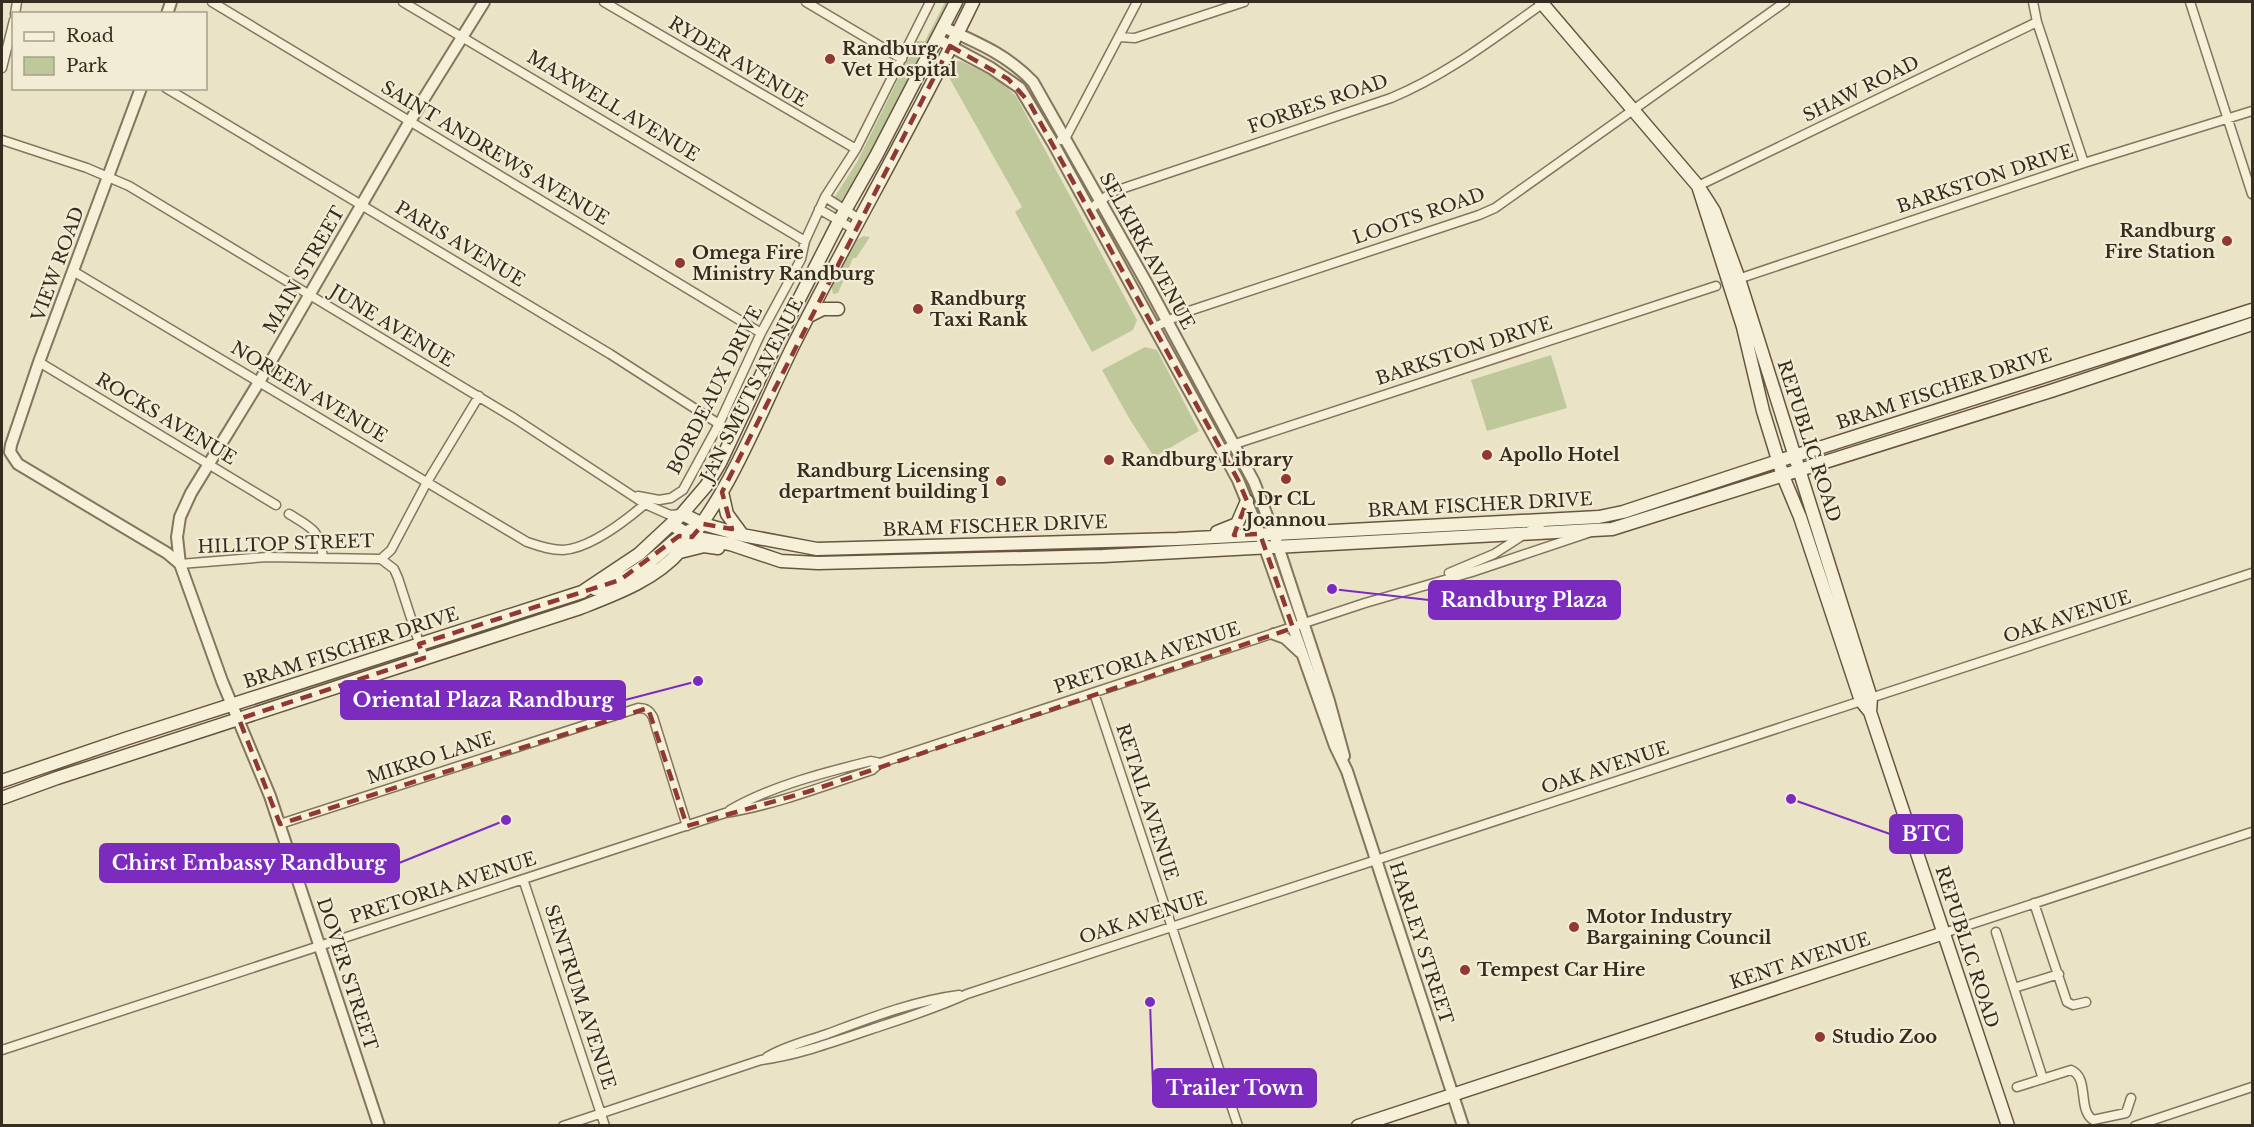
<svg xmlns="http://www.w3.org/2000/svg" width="2254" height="1127" viewBox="0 0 2254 1127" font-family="'Libre Baskerville',serif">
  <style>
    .green { fill: #bfc89b }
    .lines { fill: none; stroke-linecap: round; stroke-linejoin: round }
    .minor-casing { stroke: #84755d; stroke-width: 11 }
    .tertiary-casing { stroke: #84755d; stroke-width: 14 }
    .secondary-casing { stroke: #665640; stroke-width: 15 }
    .minor { stroke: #f6f0d9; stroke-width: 8 }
    .tertiary { stroke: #f6f0d9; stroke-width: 10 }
    .secondary { stroke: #f6f0d9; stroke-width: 12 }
    .marked { fill: none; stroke: #8f3932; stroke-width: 4.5; stroke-dasharray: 12 8; stroke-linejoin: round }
    .poi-dot { fill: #8f3932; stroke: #f3ecd5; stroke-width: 2 }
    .labels { text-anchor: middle; stroke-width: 4.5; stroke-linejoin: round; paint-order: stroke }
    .poi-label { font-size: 18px; font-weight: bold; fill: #362c20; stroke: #f3ecd5; text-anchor: start }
    .street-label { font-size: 18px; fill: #362c20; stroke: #f3ecd5 }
    .leader { fill: none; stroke: #7b2cbf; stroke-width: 2 }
    .callout-dot { fill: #7b2cbf; stroke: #f3ecd5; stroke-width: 2 }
    .callout { fill: #7b2cbf; stroke: #7b2cbf; stroke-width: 2 }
    .callout-label { font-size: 20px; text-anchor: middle; font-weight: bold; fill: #fff }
  </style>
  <rect width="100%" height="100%" fill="#ebe3c6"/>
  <!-- green -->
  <path class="green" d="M 945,2 L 950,2 L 866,164 L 841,201 L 834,198 L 857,162 L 917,41 L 925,41 Z
    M 961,61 L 997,79 L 1016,96 L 1137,320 L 1133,330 L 1092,352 L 1015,212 L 1022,207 L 947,74 L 953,62 Z
    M 864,236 L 870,237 L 856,258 L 853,258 L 838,293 L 833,294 L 831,284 L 854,241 Z
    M 1145,347 L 1157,350 L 1199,431 L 1154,457 L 1129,418 L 1102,370 Z
    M 1551,355 L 1567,408 L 1487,431 L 1471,380 Z"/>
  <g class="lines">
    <!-- minor casing -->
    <g class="minor-casing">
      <path id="minor" d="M 212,2 L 761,333
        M 403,2 L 805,241
        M 604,2 L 856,149
        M 806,2 L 902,59
        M 2033,2 L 2037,22 L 2084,163
        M 2190,2 L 2252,194
        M 15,14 L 17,2
        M 1119,37 L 1135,38 L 1244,2
        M 2,68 L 14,20
        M 166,88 L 610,354 L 719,424 L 732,435
        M 2,140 L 87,168 L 129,186 L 514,418 L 645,504 L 670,515 L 681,514
        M 1061,140 L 1066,137 L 1137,2
        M 1698,186 L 2037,22
        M 825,197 L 861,220
        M 819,209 L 855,230
        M 1089,210 L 1112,192 L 1391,98 C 1447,75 1495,37 1545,2
        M 73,271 L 527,542 C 539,546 550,550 563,550 C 591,548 624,522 645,504
        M 1735,280 L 2084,163 L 2252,111
        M 1155,327 L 1186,312 L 1479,215 L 1495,208 L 1785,2
        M 39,362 L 276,505
        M 1223,450 L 1235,444 L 1716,286
        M 638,496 L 659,500 L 671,498 L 683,490 L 719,424 L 761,333 L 801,259 L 805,241 L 825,197 L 856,149 L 930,2
        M 289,514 C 312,528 320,530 323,558
        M 381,559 L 394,569 L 398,578 L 424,658
        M 180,564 L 267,557 L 381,559 L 391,550 L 427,482 L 479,396
        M 1449,573 L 1494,554 L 1545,521
        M 1094,693 L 1238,1126
        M 730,810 C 771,786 826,772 871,761 L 880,763
        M 280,824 L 638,708 C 646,708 649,710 653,717 L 687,826
        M 523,879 L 605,1126
        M 2034,903 L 2067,1002 L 2073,1005 L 2086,1002
        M 1996,932 L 2043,1079
        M 1944,933 L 2252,832
        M 2014,988 L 2059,974
        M 2,1050 L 725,813 C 775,805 824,786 872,770 L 880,763 L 1365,603 L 1472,572 L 1588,533
        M 767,1057 C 785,1046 807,1041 827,1034 C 870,1018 913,1001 959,995
        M 2017,1087 L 2071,1070 C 2090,1078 2077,1109 2093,1120 L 2126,1113 L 2131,1098
        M 563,1126 L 761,1060 C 799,1055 836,1041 872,1029 C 905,1018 937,1008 967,994 L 2252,573
        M 2135,1126 L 2252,1087"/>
    </g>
    <!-- tertiary casing -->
    <g class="tertiary-casing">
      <path id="tertiary" d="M 167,14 L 171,2
        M 943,27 C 976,42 1008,55 1033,82 L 1146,282 L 1254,482 L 1274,534 L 1329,701 L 1344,756
        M 937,39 L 991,68 L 1020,88 L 1054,145 L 1238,480 L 1260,534 L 1335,746 L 1347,771 L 1463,1126
        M 141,88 L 39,362 L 11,445 L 10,452 L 18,464 L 167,553 L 180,564
        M 1274,634 L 1285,638 L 1300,652
        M 379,1126 L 270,796 L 222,681 L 180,564 L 177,537 L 180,517 L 191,493 L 259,382 L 410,121 L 484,2"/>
    </g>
    <!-- secondary casing -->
    <g class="secondary-casing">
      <path id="secondary" d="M 1541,2 L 1698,186 L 1714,211 L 1739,279 L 1871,698 L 1870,712
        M 1698,186 L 1743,327 L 1763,411 L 1783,476 L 1800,517 L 1861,701 L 1870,712 L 2008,1126
        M 809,316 L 823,309 L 838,309
        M 722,492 L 727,514 L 741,533
        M 682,514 L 703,524 L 742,535 L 817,549 L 1177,539 L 1599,517 L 1623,512 L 1778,461 L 2252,310
        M 671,524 L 692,537 L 730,544 L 781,561 L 818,563 L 1103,556 L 1612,529 L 2054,390 L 2252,324
        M 1217,532 L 1237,524 L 1247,501
        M 680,552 L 704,546 L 718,548
        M 595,589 C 615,585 637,572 653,559 C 666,549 676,537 691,530
        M 2,781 L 125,739 L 582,592 L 639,554 L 682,514 L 706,486 L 720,463 L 774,348 L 839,221 L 876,156 L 956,2
        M 2,798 L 57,778 L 580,608 C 616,594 655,580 681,550 C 730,495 761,410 794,344 C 852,229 917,118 973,2
        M 1358,1126 L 1944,933"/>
    </g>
    <!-- minor -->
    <use href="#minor" class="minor"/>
    <!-- tertiary -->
    <use href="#tertiary" class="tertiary"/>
    <!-- secondary -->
    <use href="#secondary" class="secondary"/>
  </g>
  <!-- marked area -->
  <path class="marked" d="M 950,46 L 1008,79 L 1029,102 L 1238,480 L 1247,501 L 1234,535 L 1260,534 L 1293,628 L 807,792 L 687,826 L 648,708 L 280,824 L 239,719 L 424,658 L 419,644 L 620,580 L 679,536 L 692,537 L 703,524 L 732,529 L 722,492 Z"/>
  <!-- markers -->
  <g class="poi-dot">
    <circle cx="830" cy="59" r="6"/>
    <circle cx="2227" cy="241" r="6"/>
    <circle cx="680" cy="263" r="6"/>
    <circle cx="918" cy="309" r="6"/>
    <circle cx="1487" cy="455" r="6"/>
    <circle cx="1109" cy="460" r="6"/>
    <circle cx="1286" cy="479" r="6"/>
    <circle cx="1001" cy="481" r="6"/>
    <circle cx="1574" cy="927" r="6"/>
    <circle cx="1465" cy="970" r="6"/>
    <circle cx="1820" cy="1037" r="6"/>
  </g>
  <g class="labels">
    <!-- poi labels -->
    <g class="poi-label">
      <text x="842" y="55">Randburg<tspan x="842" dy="21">Vet Hospital</tspan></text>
      <text x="2215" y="237" text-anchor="end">Randburg<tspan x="2215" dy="21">Fire Station</tspan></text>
      <text x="692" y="259">Omega Fire<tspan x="692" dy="21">Ministry Randburg</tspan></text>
      <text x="930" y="305">Randburg<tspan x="930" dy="21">Taxi Rank</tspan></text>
      <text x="1499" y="461">Apollo Hotel</text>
      <text x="1121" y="466">Randburg Library</text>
      <text x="989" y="477" text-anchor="end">Randburg Licensing<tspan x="989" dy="21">department building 1</tspan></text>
      <text x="1286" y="505" text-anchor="middle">Dr CL<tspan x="1286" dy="21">Joannou</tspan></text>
      <text x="1586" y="923">Motor Industry<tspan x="1586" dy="21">Bargaining Council</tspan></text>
      <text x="1477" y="976">Tempest Car Hire</text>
      <text x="1832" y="1043">Studio Zoo</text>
    </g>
    <!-- street labels -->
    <g class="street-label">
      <text transform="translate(738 62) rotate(31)" y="6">RYDER AVENUE</text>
      <text transform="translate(1861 89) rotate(-26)" y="6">SHAW ROAD</text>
      <text transform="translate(1318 104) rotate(-19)" y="6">FORBES ROAD</text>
      <text transform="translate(613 106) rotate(31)" y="6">MAXWELL AVENUE</text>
      <text transform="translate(495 153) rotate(31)" y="6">SAINT ANDREWS AVENUE</text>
      <text transform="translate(1985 179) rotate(-18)" y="6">BARKSTON DRIVE</text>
      <text transform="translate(1419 216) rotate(-19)" y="6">LOOTS ROAD</text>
      <text transform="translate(460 244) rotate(31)" y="6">PARIS AVENUE</text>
      <text transform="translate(1147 251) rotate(61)" y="6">SELKIRK AVENUE</text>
      <text transform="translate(58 264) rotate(-70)" y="6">VIEW ROAD</text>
      <text transform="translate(304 270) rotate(-60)" y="6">MAIN STREET</text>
      <text transform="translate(392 326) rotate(31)" y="6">JUNE AVENUE</text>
      <text transform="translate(1464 351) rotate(-18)" y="6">BARKSTON DRIVE</text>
      <text transform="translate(1944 389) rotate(-18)" y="6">BRAM FISCHER DRIVE</text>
      <text transform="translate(715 390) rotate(-63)" y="6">BORDEAUX DRIVE</text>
      <text transform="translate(752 390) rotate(-63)" y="6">JAN SMUTS AVENUE</text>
      <text transform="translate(309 392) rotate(31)" y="6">NOREEN AVENUE</text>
      <text transform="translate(166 419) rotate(31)" y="6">ROCKS AVENUE</text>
      <text transform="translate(1809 441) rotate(72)" y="6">REPUBLIC ROAD</text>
      <text transform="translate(1480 505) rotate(-3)" y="6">BRAM FISCHER DRIVE</text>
      <text transform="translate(995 526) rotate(-2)" y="6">BRAM FISCHER DRIVE</text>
      <text transform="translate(286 544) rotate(-2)" y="6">HILLTOP STREET</text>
      <text transform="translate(2067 617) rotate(-18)" y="6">OAK AVENUE</text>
      <text transform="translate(351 648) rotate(-18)" y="6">BRAM FISCHER DRIVE</text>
      <text transform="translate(1147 658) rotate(-18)" y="6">PRETORIA AVENUE</text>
      <text transform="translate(431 758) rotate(-18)" y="6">MIKRO LANE</text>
      <text transform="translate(1605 768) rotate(-18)" y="6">OAK AVENUE</text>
      <text transform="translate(1147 802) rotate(72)" y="6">RETAIL AVENUE</text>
      <text transform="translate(443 888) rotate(-18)" y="6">PRETORIA AVENUE</text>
      <text transform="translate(1143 918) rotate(-18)" y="6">OAK AVENUE</text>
      <text transform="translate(1421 943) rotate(72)" y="6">HARLEY STREET</text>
      <text transform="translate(1967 947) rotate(72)" y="6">REPUBLIC ROAD</text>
      <text transform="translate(1800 961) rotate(-18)" y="6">KENT AVENUE</text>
      <text transform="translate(347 974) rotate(72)" y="6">DOVER STREET</text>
      <text transform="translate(580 997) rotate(72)" y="6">SENTRUM AVENUE</text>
    </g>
  </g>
  <!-- callouts -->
  <path class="leader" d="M1332 589L1429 600M698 681L625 700M1791 799L1890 834M506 820L399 863M1150 1002L1153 1088"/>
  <g class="callout-dot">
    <circle cx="1332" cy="589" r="6"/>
    <circle cx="698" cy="681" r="6"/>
    <circle cx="1791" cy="799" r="6"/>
    <circle cx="506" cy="820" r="6"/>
    <circle cx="1150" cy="1002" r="6"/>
  </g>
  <g class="callout">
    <rect x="1429" y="581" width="191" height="38" rx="6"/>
    <rect x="341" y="681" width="284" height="38" rx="6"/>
    <rect x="1890" y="815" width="72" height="38" rx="6"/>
    <rect x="100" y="844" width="299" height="38" rx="6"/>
    <rect x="1153" y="1069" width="163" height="38" rx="6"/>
  </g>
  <g class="callout-label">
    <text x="1524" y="607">Randburg Plaza</text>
    <text x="483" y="707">Oriental Plaza Randburg</text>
    <text x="1926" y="841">BTC</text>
    <text x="249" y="870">Chirst Embassy Randburg</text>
    <text x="1235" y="1095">Trailer Town</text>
  </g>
  <!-- border -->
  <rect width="2254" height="1127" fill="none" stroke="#362c20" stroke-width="6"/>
  <!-- legend -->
  <rect x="12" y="12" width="195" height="78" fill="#f3ecd5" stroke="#a79f8d" stroke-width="1.5"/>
  <rect x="24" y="32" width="30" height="9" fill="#f6f0d9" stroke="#a79f8d" stroke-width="1.5"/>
  <text x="66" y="42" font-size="18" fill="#362c20">Road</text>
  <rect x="24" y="57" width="30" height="18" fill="#bfc89b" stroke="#a79f8d" stroke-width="1.5"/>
  <text x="66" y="72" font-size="18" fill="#362c20">Park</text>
</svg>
